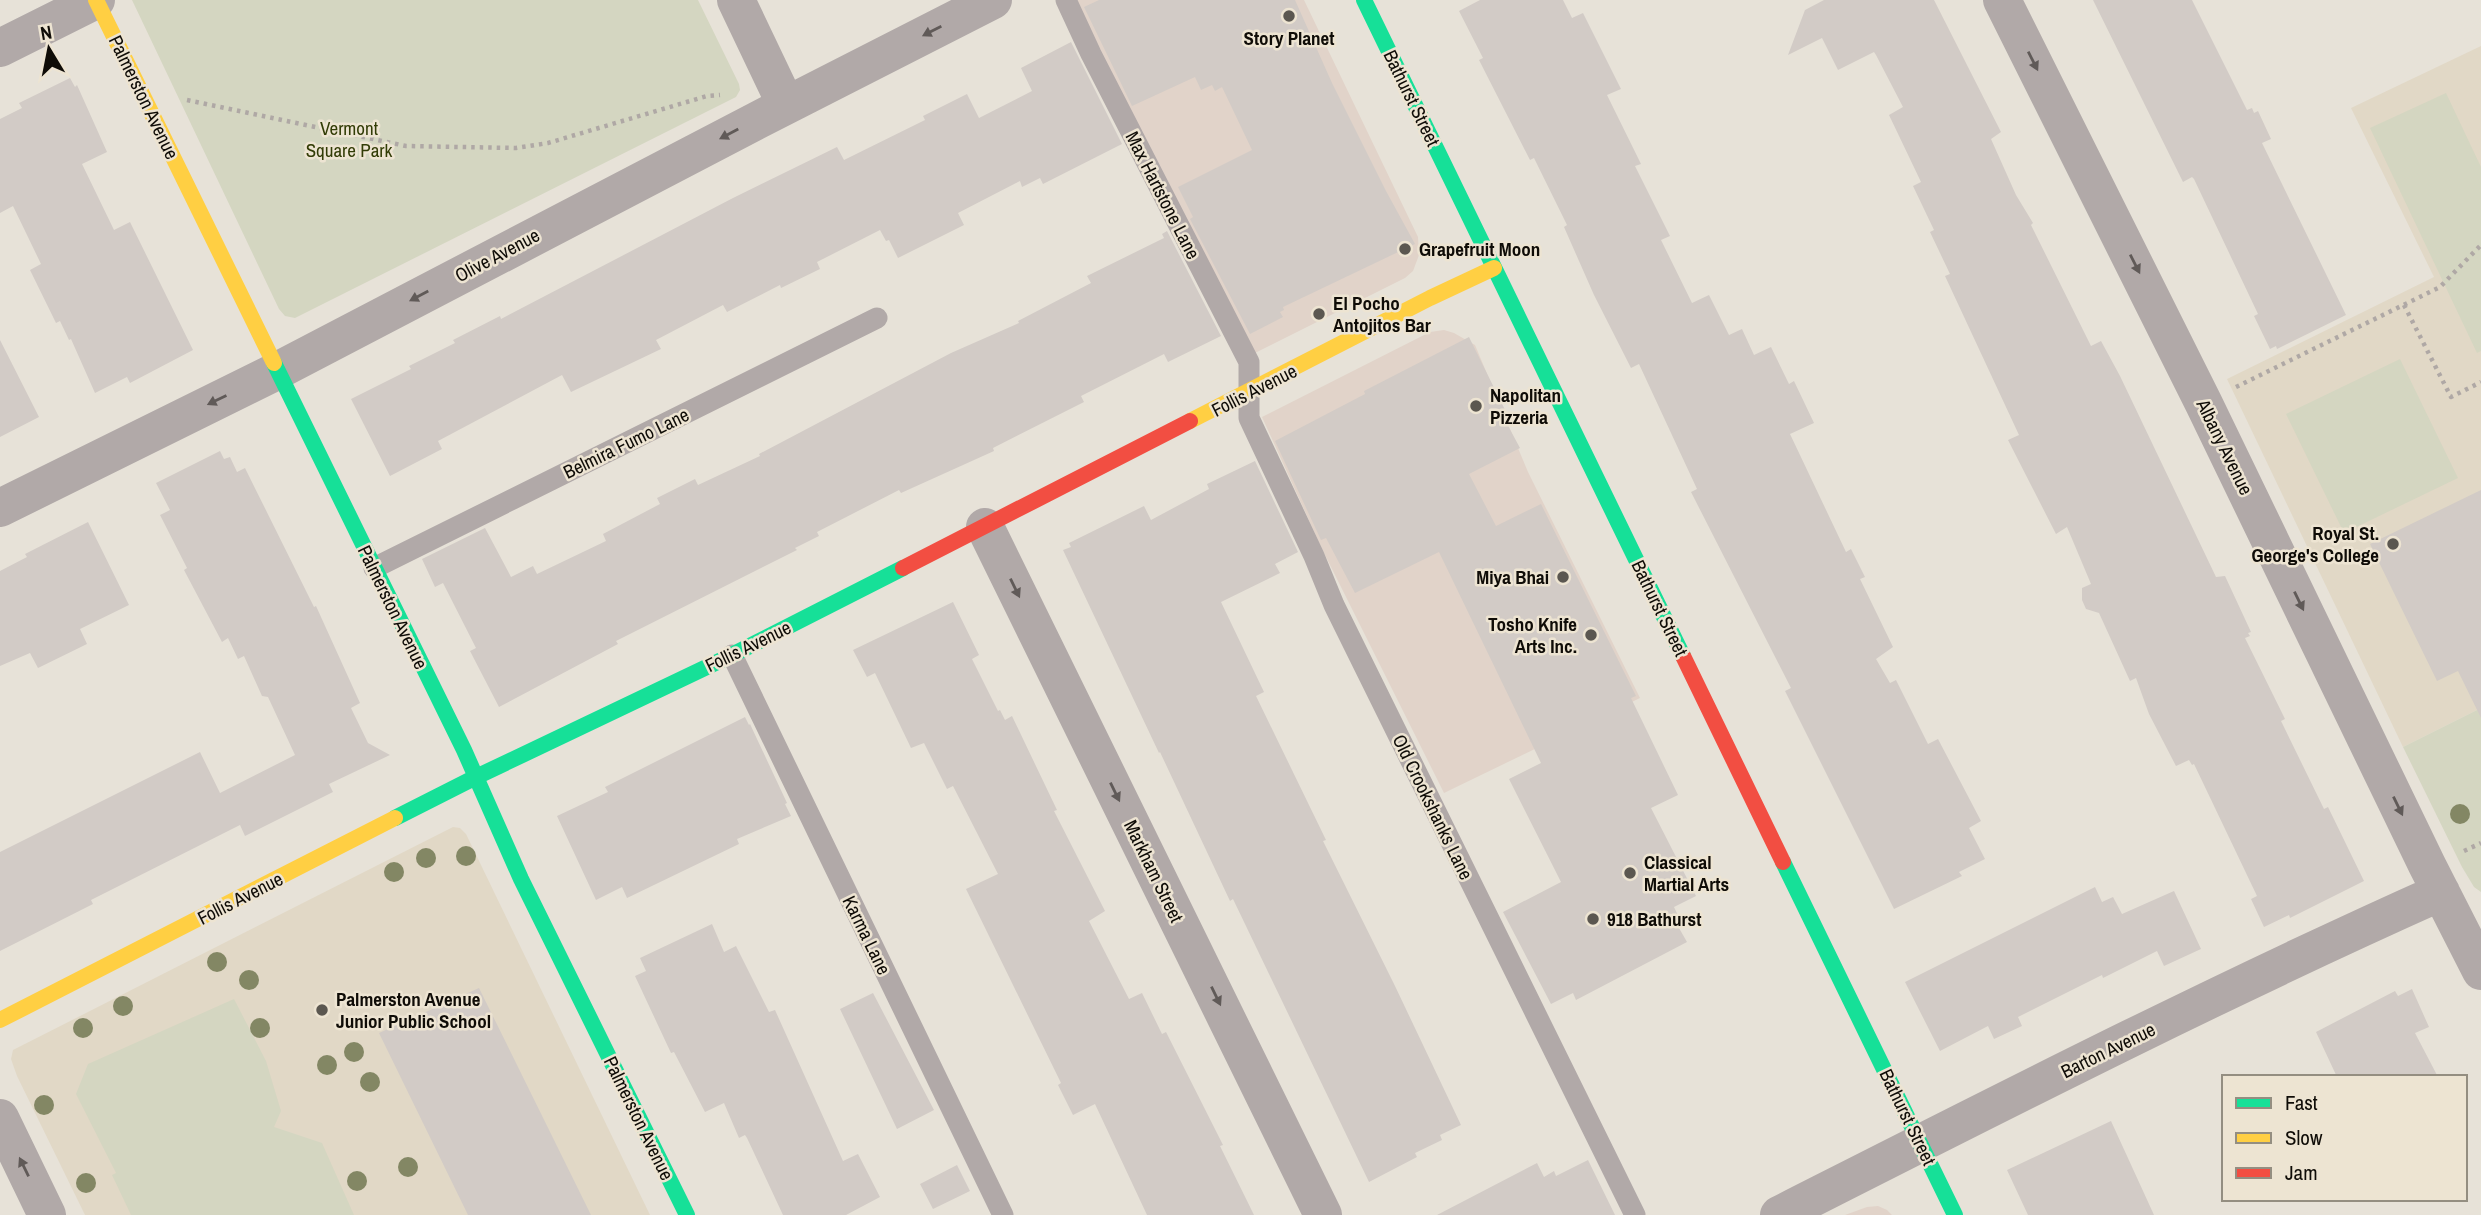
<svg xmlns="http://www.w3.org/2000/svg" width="2481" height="1215" viewBox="0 0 2481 1215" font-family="'Archivo Narrow',sans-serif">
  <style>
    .commercial { fill: #e1d3c9 }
    .built { fill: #e1d8c6 }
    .green { fill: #d4d6c1 }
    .building { fill: #d2cbc6 }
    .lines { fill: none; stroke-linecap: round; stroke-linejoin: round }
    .path { stroke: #afa8a5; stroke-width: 4.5; stroke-dasharray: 3.5 5; stroke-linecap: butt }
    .lane { stroke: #b1a9a8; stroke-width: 21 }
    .street { stroke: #b1a9a8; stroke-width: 38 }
    .fast { stroke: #16e098; stroke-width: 16 }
    .slow { stroke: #ffcf43; stroke-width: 16 }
    .jam { stroke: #f24e42; stroke-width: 16 }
    .tree { fill: #838764 }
    .oneway { fill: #605a58 }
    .poi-dot { fill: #5b5750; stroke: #ede4d2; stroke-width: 2.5 }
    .labels { text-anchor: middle; stroke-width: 5; stroke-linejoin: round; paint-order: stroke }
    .poi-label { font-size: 19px; font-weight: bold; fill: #0f0c07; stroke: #ede4d2; text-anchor: start }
    .street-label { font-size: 19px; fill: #0f0c07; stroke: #ede4d2 }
    .park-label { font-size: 19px; fill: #323c06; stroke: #ede4d2 }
  </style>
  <rect width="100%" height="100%" fill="#e7e2d8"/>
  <!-- commercial -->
  <path class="commercial" d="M 1069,0 L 1304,0 L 1418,237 L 1419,255 L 1413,271 L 1405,278 L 1249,356 Z
    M 1444,330 L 1454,333 L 1475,345 L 1528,472 L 1640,698 L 1444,793 L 1322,549 L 1262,417 L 1430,332 Z
    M 1878,1206 L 1887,1210 L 1892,1215 L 1845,1215 L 1867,1207 Z"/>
  <!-- built -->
  <path class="built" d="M 2481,46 L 2481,708 L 2403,747 L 2227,379 L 2434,277 L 2351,108 Z
    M 453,827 L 460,828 L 466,834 L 650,1215 L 85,1215 L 17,1076 L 11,1059 L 13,1050 Z"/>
  <!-- green -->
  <path class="green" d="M 132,0 L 698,0 L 739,84 L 740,90 L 736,97 L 295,318 L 285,316 L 279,309 Z
    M 2446,93 L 2481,167 L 2481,351 L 2477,353 L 2370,128 Z
    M 2400,359 L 2458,478 L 2344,533 L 2286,414 Z
    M 2481,708 L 2481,892 L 2474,887 L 2462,867 L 2403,747 Z
    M 234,999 L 266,1061 L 281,1111 L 274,1127 L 322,1143 L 354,1215 L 131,1215 L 112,1175 L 116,1173 L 76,1094 L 88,1064 Z"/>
  <!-- building -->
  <path class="building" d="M 1099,0 L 1295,0 L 1332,83 L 1386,191 L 1415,244 L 1283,307 L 1284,310 L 1280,312 L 1283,317 L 1250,334 L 1190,219 L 1193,217 L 1178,187 L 1252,150 L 1222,87 L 1215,91 L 1212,85 L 1201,90 L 1195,77 L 1132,106 L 1084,7 Z
    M 1480,0 L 1563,0 L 1572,18 L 1583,13 L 1621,89 L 1607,95 L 1641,164 L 1635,166 L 1670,236 L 1661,240 L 1692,303 L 1709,295 L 1729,335 L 1742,329 L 1754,355 L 1771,347 L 1789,384 L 1794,381 L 1814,423 L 1790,434 L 1846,552 L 1851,549 L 1865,577 L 1860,579 L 1893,647 L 1876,659 L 1890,683 L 1896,680 L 1928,744 L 1938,739 L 1981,821 L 1969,828 L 1985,859 L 1959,872 L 1962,876 L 1894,909 L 1785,691 L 1791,688 L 1691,492 L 1697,489 L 1639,364 L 1631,368 L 1594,295 L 1564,227 L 1567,225 L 1534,158 L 1530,160 L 1479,60 L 1483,58 L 1459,11 Z
    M 1824,0 L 1934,0 L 2001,132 L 1991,139 L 2016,195 L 2033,223 L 2031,225 L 2091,346 L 2101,341 L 2120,376 L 2216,577 L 2225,576 L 2251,632 L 2248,633 L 2250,636 L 2245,638 L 2285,719 L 2281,721 L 2324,809 L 2328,807 L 2364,881 L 2290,918 L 2289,915 L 2264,927 L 2251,899 L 2257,896 L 2194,764 L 2192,765 L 2189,760 L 2176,766 L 2149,714 L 2136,678 L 2130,681 L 2099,613 L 2086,609 L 2082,600 L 2082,588 L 2091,584 L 2067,527 L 2056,534 L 2008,440 L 2019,435 L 1945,276 L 1950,274 L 1930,232 L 1934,230 L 1913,186 L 1921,182 L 1889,115 L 1903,107 L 1876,55 L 1874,52 L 1838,70 L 1822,38 L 1788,55 L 1805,10 Z
    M 2093,0 L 2192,0 L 2247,110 L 2252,108 L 2254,113 L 2258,111 L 2271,139 L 2262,143 L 2346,315 L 2277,349 L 2276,346 L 2270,349 L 2254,316 L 2258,314 L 2194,179 L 2192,177 L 2183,182 Z
    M 1071,42 L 1122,144 L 1043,184 L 1040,178 L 1022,187 L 1020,181 L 958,213 L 964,225 L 898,258 L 889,240 L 886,241 L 880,230 L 817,262 L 820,269 L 781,288 L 780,285 L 727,312 L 723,305 L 656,340 L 661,349 L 571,392 L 562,375 L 438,441 L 442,449 L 390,476 L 351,399 L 411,369 L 409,366 L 455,343 L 453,340 L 500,316 L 501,319 L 733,198 L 837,147 L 844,160 L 925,120 L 923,116 L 967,94 L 979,118 L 1032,91 L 1021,68 Z
    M 70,78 L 75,87 L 77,85 L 107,152 L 82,164 L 114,230 L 130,222 L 193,350 L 130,383 L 127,377 L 95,393 L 71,339 L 69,340 L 60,321 L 56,323 L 30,270 L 41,264 L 13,206 L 0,213 L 0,119 L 22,108 L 19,103 Z
    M 1167,231 L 1221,336 L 1168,362 L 1164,354 L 1081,396 L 1084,402 L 993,448 L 994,451 L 901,493 L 899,490 L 817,532 L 819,536 L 795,548 L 797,550 L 616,641 L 618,644 L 499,707 L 470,651 L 476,648 L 443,583 L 435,587 L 422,559 L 485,528 L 511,577 L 533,566 L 537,574 L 606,541 L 603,534 L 660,504 L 657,498 L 695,479 L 698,485 L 760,456 L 759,454 L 951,353 L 1019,323 L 1018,321 L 1091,283 L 1087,276 L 1164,238 L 1162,234 Z
    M 1469,337 L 1510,420 L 1506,422 L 1520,448 L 1469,474 L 1496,526 L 1541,504 L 1636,696 L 1631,698 L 1678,795 L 1651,808 L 1696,896 L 1674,907 L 1683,926 L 1679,928 L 1687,942 L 1576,1000 L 1573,993 L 1551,1004 L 1503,912 L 1561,882 L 1509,779 L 1541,763 L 1453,581 L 1439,552 L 1355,593 L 1326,538 L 1321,540 L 1275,441 L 1365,394 L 1364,391 Z
    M 0,340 L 39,417 L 0,437 Z
    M 220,451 L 224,459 L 230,457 L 237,472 L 245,468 L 314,607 L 316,606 L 360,703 L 351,708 L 368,743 L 390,755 L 329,784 L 333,792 L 245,836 L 240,825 L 91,900 L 93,904 L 0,951 L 0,852 L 200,752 L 220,793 L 295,755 L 268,697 L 262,696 L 244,656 L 238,659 L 228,638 L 222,642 L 184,570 L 187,568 L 160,515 L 170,510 L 156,483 Z
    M 1255,461 L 1298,552 L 1275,564 L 1280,573 L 1221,602 L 1264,692 L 1256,696 L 1326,840 L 1323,841 L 1395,986 L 1461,1125 L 1440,1135 L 1442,1140 L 1415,1153 L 1417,1157 L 1369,1182 L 1233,899 L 1230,901 L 1160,752 L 1159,753 L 1063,550 L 1071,547 L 1069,543 L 1144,506 L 1151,520 L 1209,489 L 1207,484 Z
    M 2481,490 L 2481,718 L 2458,671 L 2437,681 L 2370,544 Z
    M 88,522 L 129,605 L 80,629 L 87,644 L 38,668 L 30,653 L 0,666 L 0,571 L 27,557 L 25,554 Z
    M 953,602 L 979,655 L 972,659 L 998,711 L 1000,710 L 1005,720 L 1012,716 L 1057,810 L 1054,811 L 1105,911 L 1089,921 L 1129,999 L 1142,993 L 1162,1034 L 1166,1032 L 1223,1145 L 1220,1146 L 1254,1215 L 1147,1215 L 1095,1104 L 1073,1115 L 1058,1085 L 1061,1083 L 966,889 L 998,874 L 953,786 L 947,789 L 924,743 L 911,748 L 875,673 L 867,677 L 853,650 Z
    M 745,717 L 749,725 L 750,724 L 787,803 L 785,804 L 791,816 L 737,839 L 739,844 L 627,898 L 622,887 L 596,900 L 557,816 L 608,792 L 605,787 Z
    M 2095,887 L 2102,902 L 2113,897 L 2122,914 L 2174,891 L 2201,949 L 2164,966 L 2157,951 L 2103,978 L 2102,975 L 2018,1017 L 2022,1026 L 1994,1039 L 1988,1026 L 1940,1051 L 1905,982 Z
    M 712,924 L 724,952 L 736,946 L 769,1012 L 775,1010 L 843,1161 L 858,1154 L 880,1197 L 846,1215 L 783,1215 L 747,1138 L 745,1135 L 739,1138 L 724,1103 L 705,1112 L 674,1052 L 671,1053 L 635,976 L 646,971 L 640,958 Z
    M 479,988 L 591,1215 L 468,1215 L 379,1033 Z
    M 2412,989 L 2429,1027 L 2415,1033 L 2438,1077 L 2337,1077 L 2316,1032 L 2395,991 L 2398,996 Z
    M 873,993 L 934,1110 L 897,1129 L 840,1009 Z
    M 2111,1121 L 2154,1215 L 2028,1215 L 2007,1170 Z
    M 1588,1160 L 1615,1215 L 1437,1215 L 1537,1163 L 1544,1177 L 1554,1171 L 1556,1176 Z
    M 957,1165 L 970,1191 L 933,1209 L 920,1184 Z"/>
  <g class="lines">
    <!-- path -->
    <path class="path" d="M 187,100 L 406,146 L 516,148 L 548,143 L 707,96 L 720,95
      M 2404,305 L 2451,397 L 2481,382
      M 2236,387 L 2440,287 L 2481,245
      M 2464,851 L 2481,843"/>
    <!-- lane -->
    <path class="lane" d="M 1066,0 L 1091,54 L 1249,362 L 1249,418 L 1314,556 L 1334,605 L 1635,1215
      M 374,568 L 877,318
      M 732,655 L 1003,1215"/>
    <!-- street -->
    <path class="street" d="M 736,0 L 786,105
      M 2002,0 L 2204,404 L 2427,865 L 2481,971
      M 0,48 L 96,0
      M 0,508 L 277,371 L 758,120 L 993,0
      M 985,527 L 1323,1215
      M 0,1118 L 47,1215
      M 1779,1215 C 1998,1104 2217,992 2441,892"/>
    <!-- fast -->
    <path class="fast" d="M 1364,0 L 1683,656
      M 274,363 L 464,750 L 521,879 L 687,1215
      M 395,818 L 476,777 L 732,655 L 903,568
      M 1783,862 L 1955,1215"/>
    <!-- slow -->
    <path class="slow" d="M 96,0 L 274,363
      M 1190,421 L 1430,298 L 1494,268
      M 0,1020 L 395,818"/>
    <!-- jam -->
    <path class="jam" d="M 903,568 L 1190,421
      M 1683,656 L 1783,862"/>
  </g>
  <!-- trees -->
  <g class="tree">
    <circle cx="2460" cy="814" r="10"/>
    <circle cx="466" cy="856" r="10"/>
    <circle cx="426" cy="858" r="10"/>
    <circle cx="394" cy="872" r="10"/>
    <circle cx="217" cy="962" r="10"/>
    <circle cx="249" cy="980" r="10"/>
    <circle cx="123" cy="1006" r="10"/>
    <circle cx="83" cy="1028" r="10"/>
    <circle cx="260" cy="1028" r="10"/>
    <circle cx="354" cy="1052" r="10"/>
    <circle cx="327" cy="1065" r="10"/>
    <circle cx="370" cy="1082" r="10"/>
    <circle cx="44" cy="1105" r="10"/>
    <circle cx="408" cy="1167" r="10"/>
    <circle cx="357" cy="1181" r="10"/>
    <circle cx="86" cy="1183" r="10"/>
  </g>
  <!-- one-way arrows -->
  <defs><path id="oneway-solid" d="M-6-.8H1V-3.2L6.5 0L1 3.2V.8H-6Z" transform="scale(1.75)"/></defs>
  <g class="oneway">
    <use href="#oneway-solid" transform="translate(932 31) rotate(153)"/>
    <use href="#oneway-solid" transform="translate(2033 61) rotate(63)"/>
    <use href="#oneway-solid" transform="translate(729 134) rotate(152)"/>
    <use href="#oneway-solid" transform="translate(2135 264) rotate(63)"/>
    <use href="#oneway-solid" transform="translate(419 296) rotate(152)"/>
    <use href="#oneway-solid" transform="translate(217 400) rotate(154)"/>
    <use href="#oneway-solid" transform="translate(1015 588) rotate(64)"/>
    <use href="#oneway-solid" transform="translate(2299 601) rotate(64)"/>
    <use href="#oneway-solid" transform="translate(1115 792) rotate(64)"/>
    <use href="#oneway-solid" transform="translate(2398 806) rotate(64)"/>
    <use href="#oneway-solid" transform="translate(1216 996) rotate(64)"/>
    <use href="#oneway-solid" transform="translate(24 1167) rotate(-116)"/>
  </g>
  <!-- markers -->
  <g class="poi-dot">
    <circle cx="1289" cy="16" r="7"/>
    <circle cx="1405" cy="249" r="7"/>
    <circle cx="1319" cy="314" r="7"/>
    <circle cx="1476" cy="406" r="7"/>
    <circle cx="2393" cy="544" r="7"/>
    <circle cx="1563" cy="577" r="7"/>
    <circle cx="1591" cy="635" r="7"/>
    <circle cx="1630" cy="873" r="7"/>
    <circle cx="1593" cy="919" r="7"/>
    <circle cx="322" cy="1010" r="7"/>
  </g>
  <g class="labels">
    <!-- poi labels -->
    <g class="poi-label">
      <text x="1289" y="45" text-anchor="middle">Story Planet</text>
      <text x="1419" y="256">Grapefruit Moon</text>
      <text x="1333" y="310">El Pocho<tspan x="1333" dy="22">Antojitos Bar</tspan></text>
      <text x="1490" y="402">Napolitan<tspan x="1490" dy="22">Pizzeria</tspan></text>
      <text x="2379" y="540" text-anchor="end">Royal St.<tspan x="2379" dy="22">George's College</tspan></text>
      <text x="1549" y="584" text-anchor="end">Miya Bhai</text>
      <text x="1577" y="631" text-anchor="end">Tosho Knife<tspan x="1577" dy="22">Arts Inc.</tspan></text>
      <text x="1644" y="869">Classical<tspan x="1644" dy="22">Martial Arts</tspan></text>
      <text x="1607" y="926">918 Bathurst</text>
      <text x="336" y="1006">Palmerston Avenue<tspan x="336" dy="22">Junior Public School</tspan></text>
    </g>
    <!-- street labels -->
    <g class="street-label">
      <text transform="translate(144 97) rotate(64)" y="7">Palmerston Avenue</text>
      <text transform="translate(1412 98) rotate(64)" y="7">Bathurst Street</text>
      <text transform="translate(1163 195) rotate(63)" y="7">Max Hartstone Lane</text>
      <text transform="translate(497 255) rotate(-28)" y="7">Olive Avenue</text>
      <text transform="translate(1254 390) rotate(-27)" y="7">Follis Avenue</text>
      <text transform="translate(626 443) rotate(-26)" y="7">Belmira Fumo Lane</text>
      <text transform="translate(2225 447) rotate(64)" y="7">Albany Avenue</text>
      <text transform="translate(393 607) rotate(64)" y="7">Palmerston Avenue</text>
      <text transform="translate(1660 608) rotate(64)" y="7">Bathurst Street</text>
      <text transform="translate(748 646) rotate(-26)" y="7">Follis Avenue</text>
      <text transform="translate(1433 807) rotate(64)" y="7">Old Crookshanks Lane</text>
      <text transform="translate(1154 871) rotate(64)" y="7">Markham Street</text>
      <text transform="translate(240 898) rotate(-27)" y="7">Follis Avenue</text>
      <text transform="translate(867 935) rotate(64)" y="7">Karma Lane</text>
      <text transform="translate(2108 1050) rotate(-26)" y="7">Barton Avenue</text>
      <text transform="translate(1908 1117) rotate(64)" y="7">Bathurst Street</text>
      <text transform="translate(639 1118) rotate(64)" y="7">Palmerston Avenue</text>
    </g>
    <!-- park labels -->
    <g class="park-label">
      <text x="349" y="135">Vermont<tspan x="349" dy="22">Square Park</tspan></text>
    </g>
  </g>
  <!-- legend -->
  <rect x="2222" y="1075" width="245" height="126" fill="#ede4d2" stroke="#948e81" stroke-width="2"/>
  <rect x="2236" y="1098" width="35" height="10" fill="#16e098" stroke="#948e81" stroke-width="2"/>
  <text x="2285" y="1110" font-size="21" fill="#0f0c07">Fast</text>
  <rect x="2236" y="1133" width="35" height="10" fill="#ffcf43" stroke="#948e81" stroke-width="2"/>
  <text x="2285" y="1145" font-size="21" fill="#0f0c07">Slow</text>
  <rect x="2236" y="1168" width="35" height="10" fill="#f24e42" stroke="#948e81" stroke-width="2"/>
  <text x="2285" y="1180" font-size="21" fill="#0f0c07">Jam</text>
  <!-- north arrow -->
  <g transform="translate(49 49) rotate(350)" stroke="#ede4d2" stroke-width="5" paint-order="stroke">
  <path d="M0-5L12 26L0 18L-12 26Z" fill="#0f0c07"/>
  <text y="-10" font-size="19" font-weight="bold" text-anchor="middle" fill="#0f0c07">N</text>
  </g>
</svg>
